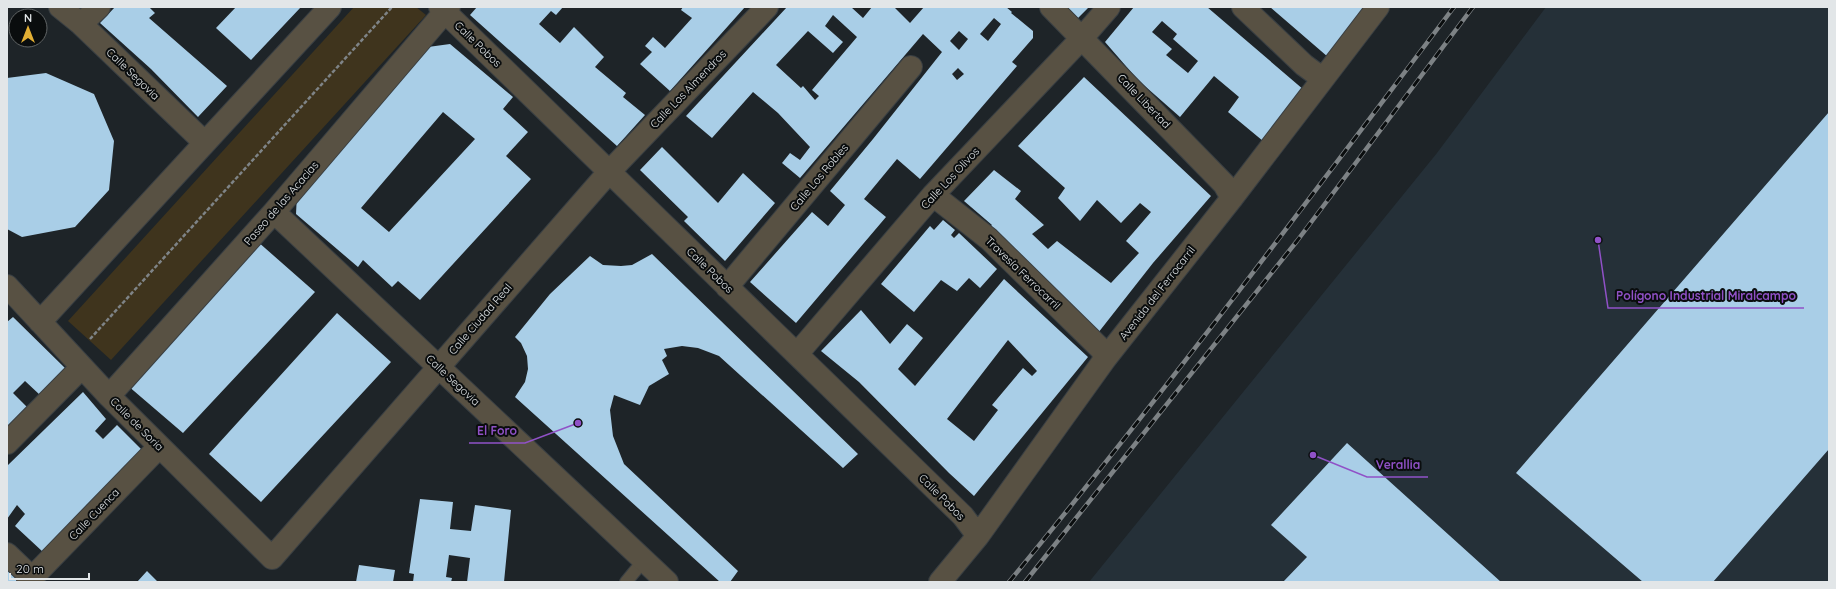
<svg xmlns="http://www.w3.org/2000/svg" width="1836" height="589" viewBox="0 0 1836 589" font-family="Quicksand,sans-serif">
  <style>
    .built { fill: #253038 }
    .green { fill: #3f341d }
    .building { fill: #a9cee7; fill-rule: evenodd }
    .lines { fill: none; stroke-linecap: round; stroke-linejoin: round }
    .service-casing { stroke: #393f43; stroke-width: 14 }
    .minor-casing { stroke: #393f43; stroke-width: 24 }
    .path { stroke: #7f8487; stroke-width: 2.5; stroke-dasharray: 4 2; stroke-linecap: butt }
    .service { stroke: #585143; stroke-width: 12 }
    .minor { stroke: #585143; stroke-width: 22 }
    .rail-casing { stroke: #7d8285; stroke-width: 4.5 }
    .rail { stroke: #0a0d0e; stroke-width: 3; stroke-dasharray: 9; stroke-linecap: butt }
    .labels { text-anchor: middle; stroke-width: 4; stroke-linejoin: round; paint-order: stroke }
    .street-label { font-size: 11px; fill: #e2e6e8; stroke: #0a0d0e }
    .leader { fill: none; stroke: #9051c7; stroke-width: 1.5 }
    .callout-dot { fill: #9051c7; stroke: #0a0d0e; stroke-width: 1.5 }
    .callout-label { font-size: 12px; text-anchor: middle; font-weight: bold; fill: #9051c7; stroke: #0a0d0e; stroke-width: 4; stroke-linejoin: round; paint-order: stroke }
  </style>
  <rect width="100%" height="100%" fill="#1e2428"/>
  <!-- built -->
  <path class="built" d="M 1546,7 L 1829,7 L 1829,582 L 1089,582 L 1437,153 Z"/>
  <!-- green -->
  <path class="green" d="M 354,7 L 416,7 L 426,15 L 111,360 L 68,321 Z"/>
  <!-- building -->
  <path class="building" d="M 115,7 L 149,7 L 155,13 L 149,18 L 227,86 L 198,117 L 151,69 L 100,23 Z
    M 236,7 L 301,7 L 251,60 L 216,28 Z
    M 477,7 L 563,7 L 556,15 L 551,11 L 539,24 L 560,43 L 574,27 L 604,57 L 595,67 L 626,93 L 623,97 L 645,115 L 617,146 L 470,15 Z
    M 683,7 L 745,7 L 670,91 L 640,64 L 652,52 L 645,46 L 653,37 L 665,48 L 692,18 L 681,10 Z
    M 787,7 L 851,7 L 863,18 L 872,7 L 894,7 L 910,23 L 924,7 L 1006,7 L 1012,12 L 1011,13 L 1033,31 L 1033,38 L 1012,62 L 1017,66 L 920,179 L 897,159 L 864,199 L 886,217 L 796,323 L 750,282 L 812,212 L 828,226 L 845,205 L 830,191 L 873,139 L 942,52 L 923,34 L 800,178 L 782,163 L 790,153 L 800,160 L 810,147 L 778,113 L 753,92 L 712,138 L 686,116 ZM 833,15 L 857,37 L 812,90 L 819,96 L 815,100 L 803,86 L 801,88 L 776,65 L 808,31 L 833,53 L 843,42 L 825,26 ZM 994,18 L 1001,24 L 988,41 L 980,34 ZM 959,31 L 968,39 L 959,50 L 950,41 ZM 958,68 L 964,74 L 957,80 L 952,74 Z
    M 1067,7 L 1089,7 L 1078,18 Z
    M 1134,7 L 1207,7 L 1304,90 L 1263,141 L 1228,112 L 1239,97 L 1214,76 L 1180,117 L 1138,80 L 1105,42 ZM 1162,21 L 1177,34 L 1173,39 L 1198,61 L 1188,73 L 1166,55 L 1172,49 L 1152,32 Z
    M 1270,7 L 1368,7 L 1328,57 Z
    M 450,44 L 513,97 L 503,109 L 528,132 L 506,156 L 531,179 L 420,300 L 398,281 L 392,287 L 363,260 L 358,267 L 296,214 L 297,194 L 428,47 ZM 443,112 L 475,139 L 389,232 L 361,208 Z
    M 46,73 L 94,94 L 114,141 L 109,190 L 75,227 L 22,237 L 7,229 L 7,78 Z
    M 1084,77 L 1211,196 L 1153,263 L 1098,333 L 1053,286 L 988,229 L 992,225 L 964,201 L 994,170 L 1021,191 L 1015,199 L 1044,225 L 1032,234 L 1048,249 L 1057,241 L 1111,283 L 1139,253 L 1126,241 L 1151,212 L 1140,203 L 1121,223 L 1097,200 L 1080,221 L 1058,198 L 1065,188 L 1018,146 Z
    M 1829,112 L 1829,449 L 1713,582 L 1643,582 L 1516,473 Z
    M 662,147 L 718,203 L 743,173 L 775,203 L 725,261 L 684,221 L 688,217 L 640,170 Z
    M 943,220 L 955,230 L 951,235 L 954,238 L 959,233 L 997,269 L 980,288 L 969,278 L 957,291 L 941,280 L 914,312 L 881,284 L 930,226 L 934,230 Z
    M 257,241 L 315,292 L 183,433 L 127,385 Z
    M 652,254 L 858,454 L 843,468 L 719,356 L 698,348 L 682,346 L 664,349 L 667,356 L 662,360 L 669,374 L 649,386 L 640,405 L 614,395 L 610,410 L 613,436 L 624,464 L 738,571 L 730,582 L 720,582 L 515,397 L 525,382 L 528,369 L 527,356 L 521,343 L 515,337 L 550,294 L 590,256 L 603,265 L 621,266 L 632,265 Z
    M 1004,279 L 1088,357 L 974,496 L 949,473 L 859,382 L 821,351 L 861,310 L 890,344 L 907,324 L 923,338 L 898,369 L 915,386 ZM 1008,340 L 1037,371 L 1032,376 L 1023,368 L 992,405 L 998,410 L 974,441 L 947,419 Z
    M 337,313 L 391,362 L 261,502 L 209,454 Z
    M 13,317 L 66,369 L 40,395 L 25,381 L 13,393 L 28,408 L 7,428 L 7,322 Z
    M 83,392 L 106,419 L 95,431 L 103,439 L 117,425 L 143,451 L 43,552 L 15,526 L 25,514 L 17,505 L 7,519 L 7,466 Z
    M 1347,443 L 1501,582 L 1283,582 L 1307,557 L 1271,525 Z
    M 420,499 L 453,502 L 450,529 L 471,531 L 475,505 L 511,510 L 504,582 L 467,582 L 470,558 L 449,555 L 446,577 L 452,578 L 451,582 L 413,582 L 414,574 L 409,573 Z
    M 7,561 L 23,577 L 18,582 L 7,582 Z
    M 359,565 L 395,570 L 393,582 L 356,582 Z
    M 147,571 L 158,582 L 137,582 Z"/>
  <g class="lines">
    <!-- service casing -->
    <g class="service-casing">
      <path id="service" d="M 626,582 L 644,560"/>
    </g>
    <!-- minor casing -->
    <g class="minor-casing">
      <path id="minor" d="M 60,7 L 81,24 L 204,142
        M 440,7 L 963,516 L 978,536
        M 1051,7 L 1224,184 L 1232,198
        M 1243,7 L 1304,65 L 1323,79
        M 81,24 L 99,7
        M 933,195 L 989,239 L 1102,350 L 1105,359
        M 274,212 L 667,582
        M 7,286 L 109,396 L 272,558 L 609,172 L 767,7
        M 727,287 L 911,67
        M 40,322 L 330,7
        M 797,354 L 933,195 L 1082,38 L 1109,7
        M 109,396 L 274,212 L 449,7
        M 7,443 L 82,367
        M 7,554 L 32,578
        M 28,582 L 159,447
        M 940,582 L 978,536 L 1105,359 L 1232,198 L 1378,7"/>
    </g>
    <!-- path -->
    <path class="path" d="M 90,339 L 392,7"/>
    <!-- service -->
    <use href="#service" class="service"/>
    <!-- minor -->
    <use href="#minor" class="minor"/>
    <!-- rail casing -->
    <g class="rail-casing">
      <path id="rail" d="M 1009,582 C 1163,395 1308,200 1454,7
        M 1025,582 L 1297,241 L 1473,7"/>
    </g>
    <!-- rail -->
    <use href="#rail" class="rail"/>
  </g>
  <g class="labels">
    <!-- street labels -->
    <g class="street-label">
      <text transform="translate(478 44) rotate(44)" y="4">Calle Pobos</text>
      <text transform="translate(133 74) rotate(44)" y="4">Calle Segovia</text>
      <text transform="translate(688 89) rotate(-46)" y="4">Calle Los Almendros</text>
      <text transform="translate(1144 101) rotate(46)" y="4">Calle Libertad</text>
      <text transform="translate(819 177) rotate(-50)" y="4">Calle Los Robles</text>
      <text transform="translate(950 178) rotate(-47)" y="4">Calle Los Olivos</text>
      <text transform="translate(281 203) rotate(-49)" y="4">Paseo de las Acacias</text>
      <text transform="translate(710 270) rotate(44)" y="4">Calle Pobos</text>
      <text transform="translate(1023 273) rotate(44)" y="4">Travesía Ferrocarril</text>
      <text transform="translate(1157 293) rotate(-52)" y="4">Avenida del Ferrocarril</text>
      <text transform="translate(480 319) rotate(-49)" y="4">Calle Ciudad Real</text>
      <text transform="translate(453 380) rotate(43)" y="4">Calle Segovia</text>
      <text transform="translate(137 424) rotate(45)" y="4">Calle de Soria</text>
      <text transform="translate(942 497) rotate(45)" y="4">Calle Pobos</text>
      <text transform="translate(94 514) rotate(-46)" y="4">Calle Cuenca</text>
    </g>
  </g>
  <!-- callouts -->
  <path class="leader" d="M1598 240L1608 308H1804M578 423L525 443H469M1313 455L1367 477H1428"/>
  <g class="callout-dot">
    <circle cx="1598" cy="240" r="4"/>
    <circle cx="578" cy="423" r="4"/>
    <circle cx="1313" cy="455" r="4"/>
  </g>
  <g class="callout-label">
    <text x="1706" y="300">Polígono Industrial Miralcampo</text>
    <text x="497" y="435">El Foro</text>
    <text x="1398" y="469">Verallia</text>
  </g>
  <!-- border -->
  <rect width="1836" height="589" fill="none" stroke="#e2e6e8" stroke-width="16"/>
  <!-- north arrow -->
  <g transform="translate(28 28)"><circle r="19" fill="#0a0d0e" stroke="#606465"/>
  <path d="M0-3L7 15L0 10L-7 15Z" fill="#e2af34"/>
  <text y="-6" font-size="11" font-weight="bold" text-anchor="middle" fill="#e2e6e8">N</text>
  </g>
  <!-- scale -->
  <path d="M10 573v6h79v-6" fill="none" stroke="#e2e6e8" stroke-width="2"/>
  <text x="16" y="573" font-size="12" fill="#e2e6e8" stroke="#0a0d0e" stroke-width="3" paint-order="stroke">20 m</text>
</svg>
